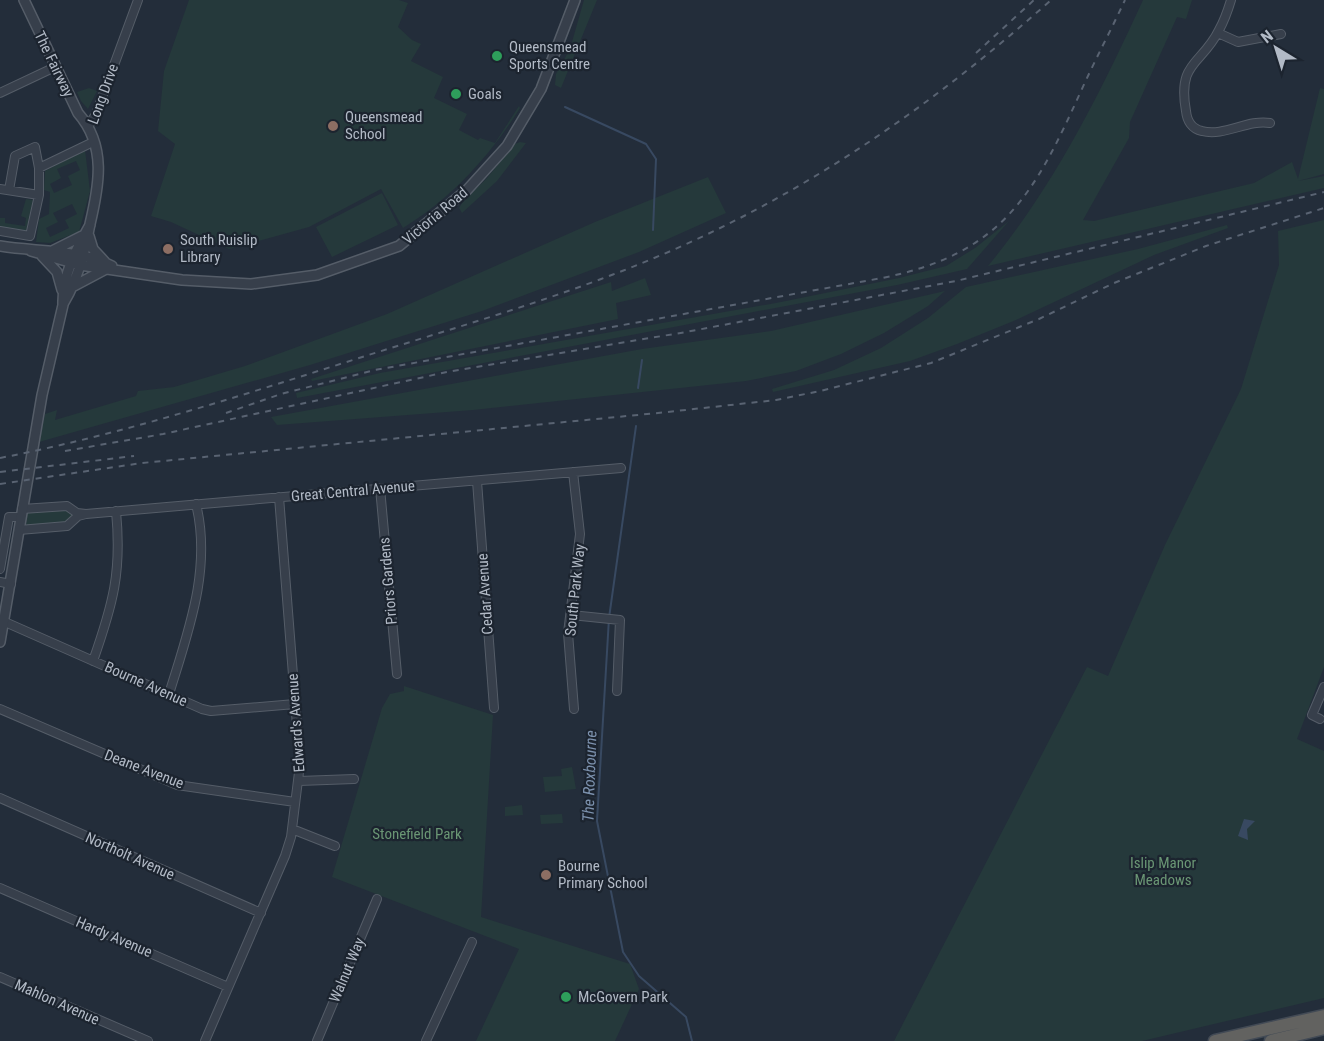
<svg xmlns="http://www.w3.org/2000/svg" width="1324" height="1041" viewBox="0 0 1324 1041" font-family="'Roboto Condensed',sans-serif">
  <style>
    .green { fill: #25393b; fill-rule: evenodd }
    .water { fill: #384961 }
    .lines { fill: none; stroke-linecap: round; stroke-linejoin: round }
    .stream { stroke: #384961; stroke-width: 2 }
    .minor-casing { stroke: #555d68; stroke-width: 10 }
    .tertiary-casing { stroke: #555d68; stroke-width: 12 }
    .trunk-casing { stroke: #424a55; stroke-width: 15 }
    .minor { stroke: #373f4b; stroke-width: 8 }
    .tertiary { stroke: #373f4b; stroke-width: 9 }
    .trunk { stroke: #626260; stroke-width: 12 }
    .rail { stroke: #596372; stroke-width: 2; stroke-dasharray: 6 6; stroke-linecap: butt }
    .leisure-dot { fill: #2e9e5b; stroke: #1c242f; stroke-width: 2 }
    .education-dot { fill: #8d6e63; stroke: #1c242f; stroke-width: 2 }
    .labels { text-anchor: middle; stroke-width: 4.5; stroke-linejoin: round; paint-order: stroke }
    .poi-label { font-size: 15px; fill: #b2bac6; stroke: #1c242f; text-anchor: start }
    .street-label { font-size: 15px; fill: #b2bac6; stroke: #1c242f }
    .park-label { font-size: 15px; fill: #6a9674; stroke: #1c242f }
    .water-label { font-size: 16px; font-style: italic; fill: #7c91ad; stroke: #1c242f }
  </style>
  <rect width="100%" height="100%" fill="#232d3a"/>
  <!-- green -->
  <path class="green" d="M 189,0 L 399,0 L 408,3 L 398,27 L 412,40 L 421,44 L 411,61 L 443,77 L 434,98 L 467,114 L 459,130 L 478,140 L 480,138 L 495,143 L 519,106 L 520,108 C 490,156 452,198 403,228 L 381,189 L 309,227 L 229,249 L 171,222 L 151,216 L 175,144 L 158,131 L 164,71 Z
    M 584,0 L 597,0 L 561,88 L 555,85 L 556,74 L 570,49 Z
    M 1143,0 L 1192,0 L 1186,19 L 1177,17 L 1130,122 L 1129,138 L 1083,220 L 1094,221 L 1254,183 L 1292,162 L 1298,179 L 1320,88 L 1324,89 L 1324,174 L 1298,181 L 1324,176 L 1324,188 L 988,266 C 1054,186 1100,94 1143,0 Z
    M 89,88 L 97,91 L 88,109 L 81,101 L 77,92 Z
    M 520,142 L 526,143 L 497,181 L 462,213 L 459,208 L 462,203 L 487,178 L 515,144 Z
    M 85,150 L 90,191 L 79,232 L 50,243 L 36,242 L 39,219 L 49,214 L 50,192 L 44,190 L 45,171 ZM 76,161 L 80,170 L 68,176 L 72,185 L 54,193 L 50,184 L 61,178 L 57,169 ZM 72,204 L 77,214 L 65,220 L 69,228 L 50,237 L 46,228 L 58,222 L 53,213 Z
    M 708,177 L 726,213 L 639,252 L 482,311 L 310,365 L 39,442 L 45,414 L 57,410 L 55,420 L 136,396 L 138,391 L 174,387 L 245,366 L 387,314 L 595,222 Z
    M 382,193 L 398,225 L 332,257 L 316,227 Z
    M 26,199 L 33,200 L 26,232 L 0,227 L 0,218 L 5,218 L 5,223 L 25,226 L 26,218 L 21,216 Z
    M 1324,220 L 1324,667 L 1297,739 L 1324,751 L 1324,998 L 1142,1041 L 894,1041 L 1087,667 L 1108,676 L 1165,545 L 1241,389 L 1279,265 L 1278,231 Z
    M 1009,221 L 967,269 L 897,285 L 297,398 L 296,393 L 380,373 L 776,303 L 899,278 L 946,266 L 975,248 Z
    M 1227,225 L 1228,228 L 1154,255 L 1016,320 L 957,344 L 910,361 L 773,392 L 772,389 L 834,370 L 881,348 L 928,318 L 966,287 L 1138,249 Z
    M 645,278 L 651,295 L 616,303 L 618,319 L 312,381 L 311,379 L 611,282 L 612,291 Z
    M 945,291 L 928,306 L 884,333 L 841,354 L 796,371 L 746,381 L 473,410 L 277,425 L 271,417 L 642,349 L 771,331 Z
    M 66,508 L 74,515 L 66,523 L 26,526 L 27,513 Z
    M 404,686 L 493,715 L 481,917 L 630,964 L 639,989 L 615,1041 L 476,1041 L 519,949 L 332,877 L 382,708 L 390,694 L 404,691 Z
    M 572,767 L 576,789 L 545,792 L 543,777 L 562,776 L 561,769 Z
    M 522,805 L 523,815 L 505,816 L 505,807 Z
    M 562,814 L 563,823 L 541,824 L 540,815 Z"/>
  <!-- water -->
  <path class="water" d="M 1244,819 L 1255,821 L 1247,829 L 1248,840 L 1238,836 Z"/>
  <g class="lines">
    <!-- stream -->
    <path class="stream" d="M 565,107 L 646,144 L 656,159 L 653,230
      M 638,388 L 642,360
      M 636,426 L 609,618 L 597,821 L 623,952 L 639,976 L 686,1017 L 692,1041"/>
    <!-- minor casing -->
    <g class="minor-casing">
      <path id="minor" d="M 1231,0 C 1228,10 1224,21 1219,30 C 1202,65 1177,61 1186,111 C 1187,121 1192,129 1202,131 C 1224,137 1248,119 1270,123
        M 1218,33 L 1238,42 L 1281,34
        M 0,93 L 55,67
        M 89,125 L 96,114 L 138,0
        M 0,189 L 39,195
        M 9,190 L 15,156 L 35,147 L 39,168
        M 0,231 L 30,236 L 39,195 L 39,168 L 93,142
        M 573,472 L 580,534 L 568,633 L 574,709
        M 477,481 L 494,708
        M 380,488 L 397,674
        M 86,514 L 621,468
        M 19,530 L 67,526 L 78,516 L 86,514 L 77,513 L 67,506 L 22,509
        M 0,569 L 9,517 L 21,517
        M 0,582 L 11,584
        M 571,615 L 620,620 L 617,691
        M 5,622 L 202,709 L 211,711 L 295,704
        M 93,661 C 113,604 122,572 116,511
        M 169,694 C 188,632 212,569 196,504
        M 0,709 L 177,785 L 295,802
        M 1320,719 L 1312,715 L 1324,687
        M 299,781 L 354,779
        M 0,798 L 261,913
        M 292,829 L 335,846
        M 0,888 L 228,987
        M 0,977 L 148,1041
        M 205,1041 L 285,856 L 291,837 L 300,764 L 279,497
        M 317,1041 L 377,899
        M 426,1041 L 472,942"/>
    </g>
    <!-- tertiary casing -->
    <g class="tertiary-casing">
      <path id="tertiary" d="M 24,0 L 78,113 C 107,146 99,186 90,224 C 85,252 78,280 63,304
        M 89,236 L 93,249 L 105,262
        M 0,246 C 36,252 79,249 112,266
        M 31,251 L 80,265 L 182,280 L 251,284 L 317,275 L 399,246 L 467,190 L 507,146 L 541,89 L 575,0
        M 52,251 L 82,236
        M 42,256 L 57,272 L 62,290
        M 74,286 L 106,269
        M 0,642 L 42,395 L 63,305 C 62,275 76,250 90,225"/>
    </g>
    <!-- trunk casing -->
    <g class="trunk-casing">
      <path id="trunk" d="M 1215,1041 L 1324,1016
        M 1271,1041 L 1324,1028"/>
    </g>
    <!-- minor -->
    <use href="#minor" class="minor"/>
    <!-- tertiary -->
    <use href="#tertiary" class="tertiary"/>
    <!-- trunk -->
    <use href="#trunk" class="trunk"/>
    <!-- rail -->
    <path class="rail" d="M 976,53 L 1034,0
      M 226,413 L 281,394 L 375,370 L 882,278 C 1002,254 1034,195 1081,91 C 1095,60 1111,30 1125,0
      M 65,451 L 163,434 L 447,372 L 686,332 L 956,281 L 1324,192
      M 0,458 C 123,434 240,396 359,358 C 479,320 602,286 716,230 C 838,171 950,90 1051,0
      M 0,472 L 134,456
      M 0,484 L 142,463 L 658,413 L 776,400 L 820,391 L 931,363 L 1039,319 L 1114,283 L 1206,246 L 1324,208"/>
  </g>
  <!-- markers -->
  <g class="leisure-dot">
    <circle cx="497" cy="56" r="6"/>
    <circle cx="456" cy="94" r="6"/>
    <circle cx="566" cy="997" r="6"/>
  </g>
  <g class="education-dot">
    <circle cx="333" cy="126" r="6"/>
    <circle cx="168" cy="249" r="6"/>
    <circle cx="546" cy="875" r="6"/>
  </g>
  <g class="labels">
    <!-- poi labels -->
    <g class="poi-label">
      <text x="509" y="52">Queensmead<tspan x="509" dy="17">Sports Centre</tspan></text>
      <text x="468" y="99">Goals</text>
      <text x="345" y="122">Queensmead<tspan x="345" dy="17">School</tspan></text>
      <text x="180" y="245">South Ruislip<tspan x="180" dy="17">Library</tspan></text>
      <text x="558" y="871">Bourne<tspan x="558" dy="17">Primary School</tspan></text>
      <text x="578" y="1002">McGovern Park</text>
    </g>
    <!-- street labels -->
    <g class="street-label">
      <text transform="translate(54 64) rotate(64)" y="5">The Fairway</text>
      <text transform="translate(103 94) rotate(-70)" y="5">Long Drive</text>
      <text transform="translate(435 216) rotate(-40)" y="5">Victoria Road</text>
      <text transform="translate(353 491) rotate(-5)" y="5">Great Central Avenue</text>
      <text transform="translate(388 581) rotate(-95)" y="5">Priors Gardens</text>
      <text transform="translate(575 590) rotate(-84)" y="5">South Park Way</text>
      <text transform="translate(485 594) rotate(-94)" y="5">Cedar Avenue</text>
      <text transform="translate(146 684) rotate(24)" y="5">Bourne Avenue</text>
      <text transform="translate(296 723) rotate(-94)" y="5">Edward's Avenue</text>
      <text transform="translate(144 769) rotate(21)" y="5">Deane Avenue</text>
      <text transform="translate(130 856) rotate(24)" y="5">Northolt Avenue</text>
      <text transform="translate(114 937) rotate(23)" y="5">Hardy Avenue</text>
      <text transform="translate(347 970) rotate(-67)" y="5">Walnut Way</text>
      <text transform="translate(57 1002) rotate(24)" y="5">Mahlon Avenue</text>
    </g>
    <!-- park labels -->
    <g class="park-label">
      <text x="417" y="839">Stonefield Park</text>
      <text x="1163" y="868">Islip Manor<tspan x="1163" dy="17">Meadows</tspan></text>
    </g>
    <!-- water labels -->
    <g class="water-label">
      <text transform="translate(589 776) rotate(-88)" y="6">The Roxbourne</text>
    </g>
  </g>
  <!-- north arrow -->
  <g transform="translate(1276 48) rotate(322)" stroke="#1c242f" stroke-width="4.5" paint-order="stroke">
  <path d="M0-4.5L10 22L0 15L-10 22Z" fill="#b2bac6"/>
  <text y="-9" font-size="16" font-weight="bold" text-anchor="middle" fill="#b2bac6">N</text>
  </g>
</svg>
